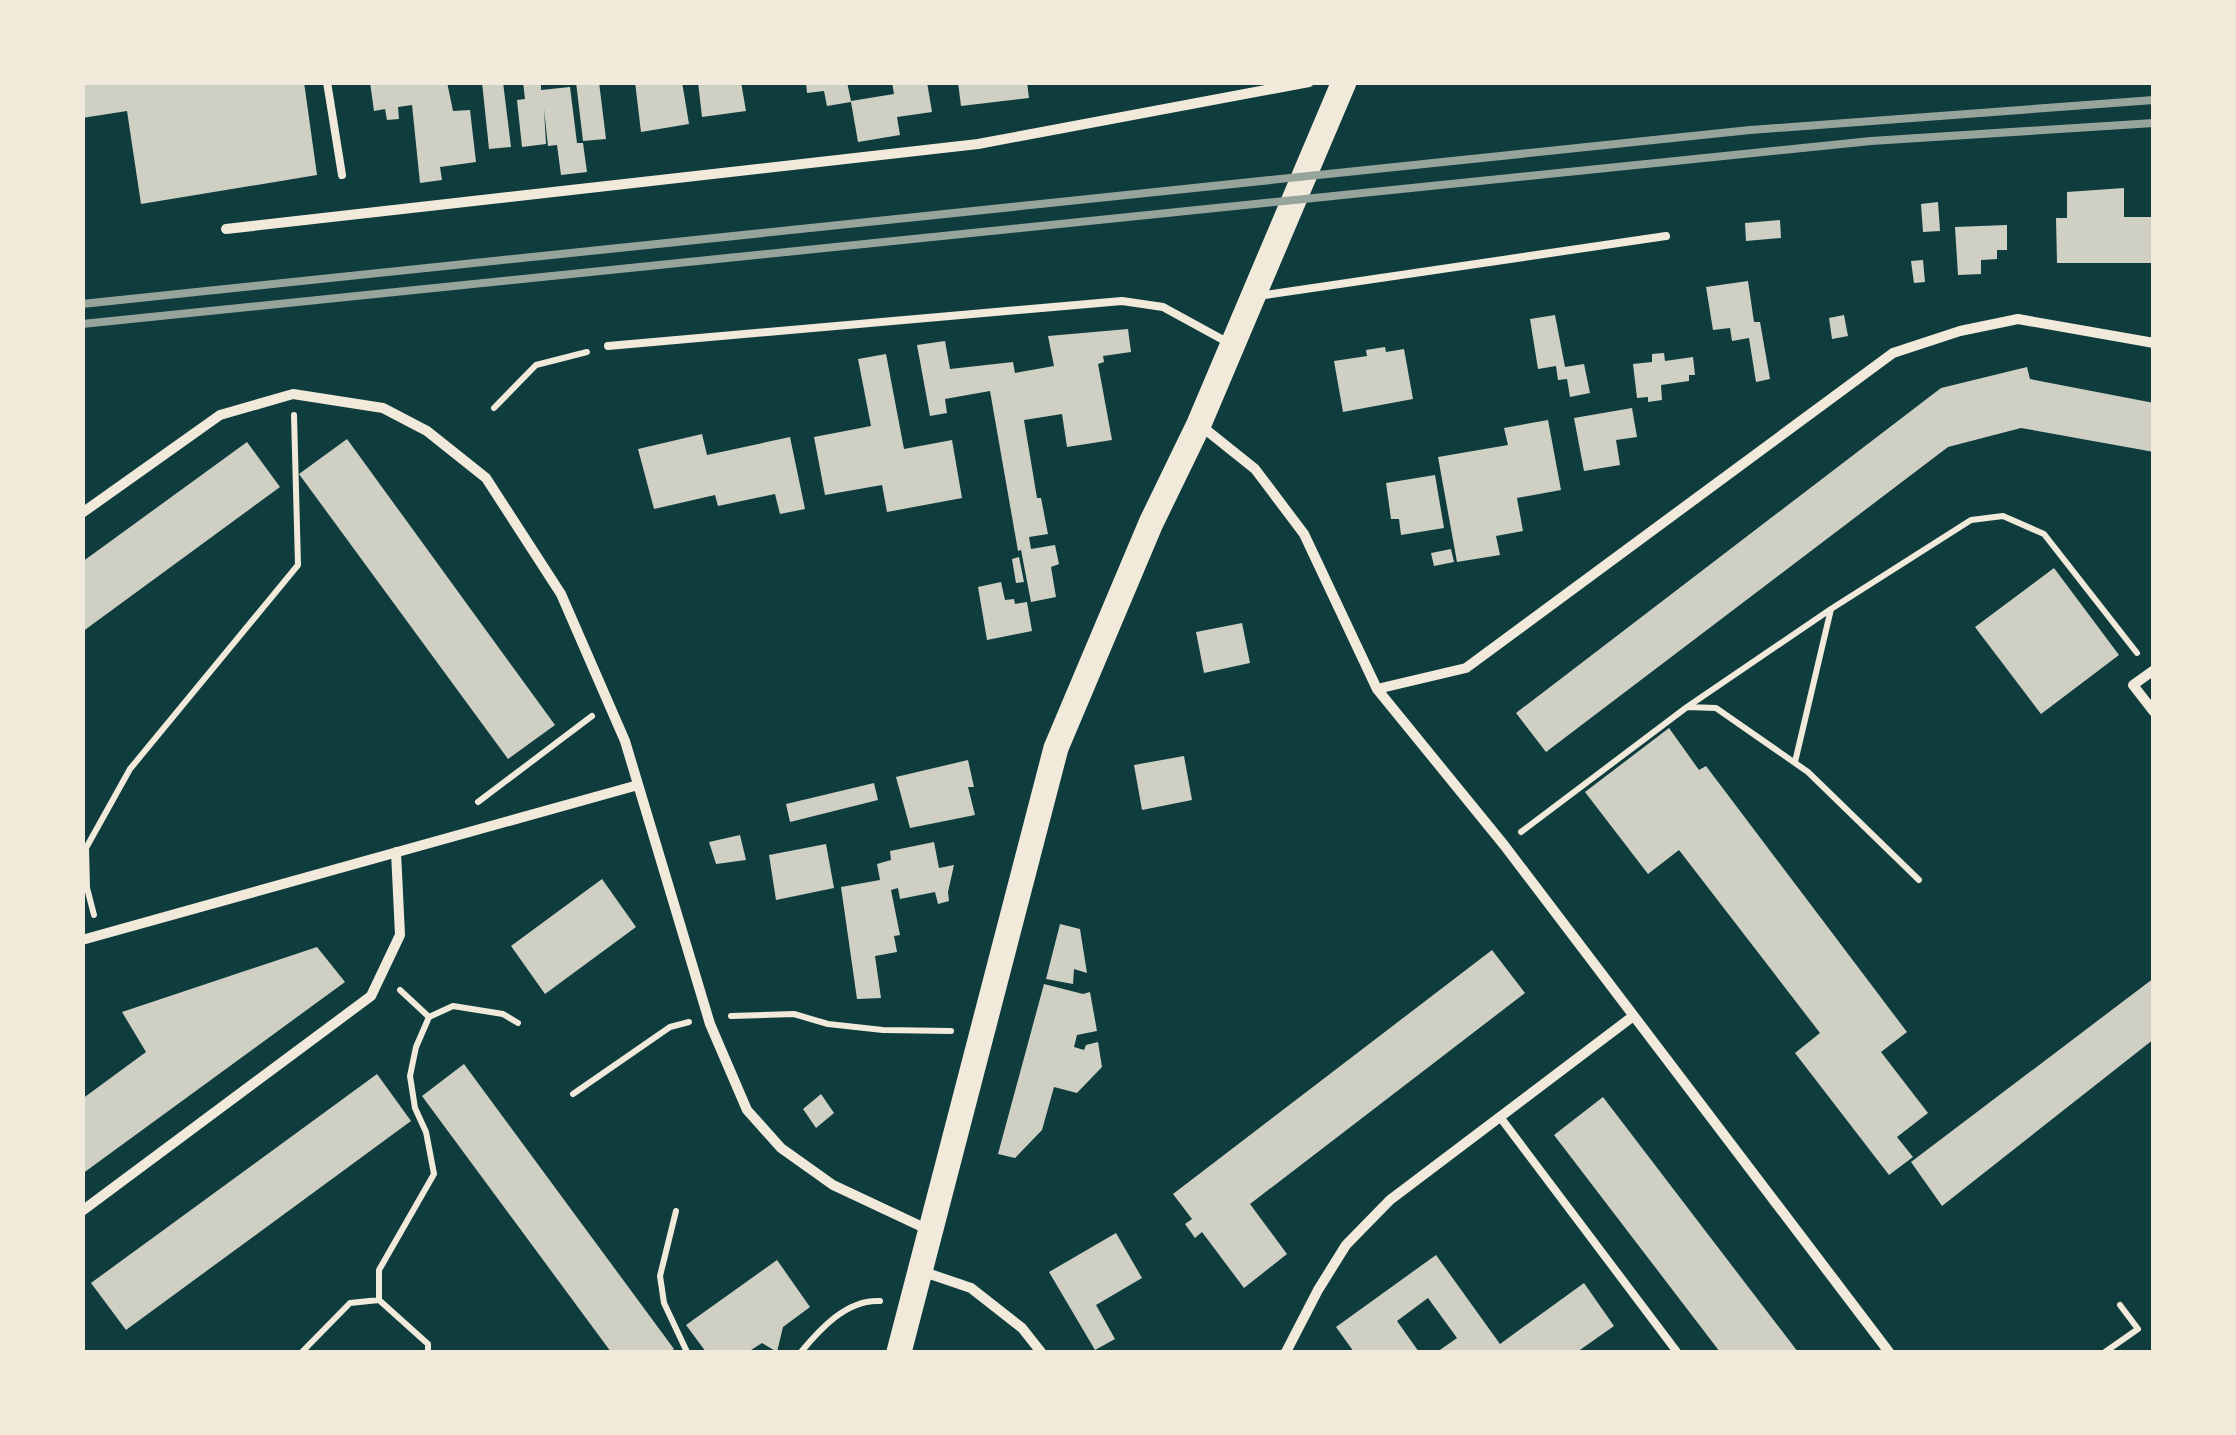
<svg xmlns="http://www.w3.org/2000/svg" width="2236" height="1435" viewBox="0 0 2236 1435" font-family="'Public Sans',sans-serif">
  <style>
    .building { fill: #cfcfc3 }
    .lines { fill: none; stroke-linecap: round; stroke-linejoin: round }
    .path { stroke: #f1e9da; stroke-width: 6 }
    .service { stroke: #f1e9da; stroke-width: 8 }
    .minor { stroke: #f1e9da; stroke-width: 10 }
    .primary { stroke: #f1e9da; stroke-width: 25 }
    .rail { stroke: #97a49c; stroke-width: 8 }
  </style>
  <rect width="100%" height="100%" fill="#0f3d3e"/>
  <!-- building -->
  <path class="building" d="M 82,82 L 304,82 L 317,175 L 141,204 L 127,111 L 82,118 Z
    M 370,82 L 447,82 L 453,111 L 470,110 L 476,162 L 440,167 L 442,180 L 420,183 L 412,105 L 398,107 L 399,119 L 387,120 L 385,109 L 374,111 Z
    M 482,82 L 503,82 L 511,147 L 489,149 Z
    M 523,82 L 541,82 L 541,90 L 570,87 L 577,143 L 583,143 L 587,172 L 561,175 L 557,145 L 548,146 L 544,109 L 546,144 L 522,147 L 517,100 L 525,99 Z
    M 576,82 L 599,82 L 606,139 L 583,141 Z
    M 635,82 L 682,82 L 689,124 L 641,132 Z
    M 698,82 L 741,82 L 746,111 L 702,117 Z
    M 806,82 L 847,82 L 851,101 L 894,94 L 892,82 L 927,82 L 932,112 L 897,117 L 900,135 L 858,142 L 851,102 L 827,106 L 824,91 L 807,93 Z
    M 958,82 L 1027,82 L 1029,98 L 961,106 Z
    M 2124,188 L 2124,217 L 2154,217 L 2154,263 L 2057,263 L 2056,218 L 2067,218 L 2067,192 Z
    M 1938,202 L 1940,231 L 1923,232 L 1921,204 Z
    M 1780,220 L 1781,238 L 1746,241 L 1745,223 Z
    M 2007,225 L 2007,250 L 1997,250 L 1997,259 L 1981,260 L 1981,274 L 1958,275 L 1955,227 Z
    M 1923,260 L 1925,282 L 1914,283 L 1911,261 Z
    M 1748,281 L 1754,322 L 1760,322 L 1770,379 L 1756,382 L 1749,338 L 1732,341 L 1730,328 L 1713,330 L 1706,287 Z
    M 1555,315 L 1565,367 L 1584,364 L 1590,393 L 1570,397 L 1567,379 L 1558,380 L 1556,366 L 1538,369 L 1530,319 Z
    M 1844,315 L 1848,336 L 1832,339 L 1829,318 Z
    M 1128,329 L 1131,352 L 1103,356 L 1104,362 L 1098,364 L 1112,440 L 1067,447 L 1062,414 L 1024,420 L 1037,498 L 1041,498 L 1048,534 L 1029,537 L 1031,549 L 1055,545 L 1059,564 L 1051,567 L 1056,597 L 1031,602 L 1021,550 L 1018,551 L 990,391 L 945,399 L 947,413 L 930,416 L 917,345 L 945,341 L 950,369 L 1013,362 L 1015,373 L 1054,366 L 1048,336 Z
    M 1385,347 L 1386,352 L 1404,349 L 1413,399 L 1343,412 L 1334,361 L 1367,356 L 1366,350 Z
    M 1664,353 L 1665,361 L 1693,357 L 1695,375 L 1689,375 L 1689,381 L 1661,385 L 1662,400 L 1648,402 L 1648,397 L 1637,398 L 1633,364 L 1652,362 L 1652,354 Z
    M 886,354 L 904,449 L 952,440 L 962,498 L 887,512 L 882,485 L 825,495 L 814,437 L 871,426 L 858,359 Z
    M 2027,367 L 2030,379 L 2154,403 L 2154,452 L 2021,428 L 1948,447 L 1546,752 L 1516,713 L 1941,388 Z
    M 1632,408 L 1637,437 L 1616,440 L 1620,465 L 1584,471 L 1574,418 Z
    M 1548,420 L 1561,490 L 1517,498 L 1523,531 L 1496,536 L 1500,555 L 1457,562 L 1438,457 L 1508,445 L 1504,428 Z
    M 702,434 L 707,455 L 790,437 L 805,509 L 780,514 L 775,494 L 718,506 L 715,495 L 654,509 L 638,449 Z
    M 347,439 L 555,725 L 508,759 L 299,474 Z
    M 247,442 L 280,487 L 82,632 L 82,562 Z
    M 1435,475 L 1444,528 L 1401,535 L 1399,519 L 1391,519 L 1386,483 Z
    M 1451,549 L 1454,562 L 1434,566 L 1431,553 Z
    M 1019,557 L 1024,582 L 1016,583 L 1012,559 Z
    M 2054,568 L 2119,655 L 2041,714 L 1975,627 Z
    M 1001,582 L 1005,600 L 1014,599 L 1015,604 L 1027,602 L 1032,631 L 987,640 L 978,587 Z
    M 1242,623 L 1250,663 L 1204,673 L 1196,632 Z
    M 1669,728 L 1699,770 L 1706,766 L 1907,1032 L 1881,1052 L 1928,1113 L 1897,1137 L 1913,1157 L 1889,1175 L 1795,1053 L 1820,1033 L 1679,850 L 1648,874 L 1585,792 Z
    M 1184,756 L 1192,800 L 1142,810 L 1134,765 Z
    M 968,760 L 974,787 L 968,787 L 975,815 L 910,828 L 896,777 Z
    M 874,783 L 878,800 L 790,822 L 786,804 Z
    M 740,835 L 746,860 L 716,864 L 709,842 Z
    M 934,842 L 939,868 L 954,865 L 948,892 L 949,901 L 938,904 L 935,892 L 900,899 L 898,888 L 891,890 L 900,935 L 894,936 L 897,952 L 875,956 L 881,998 L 857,999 L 841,887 L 880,880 L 877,864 L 891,860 L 890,851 Z
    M 826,844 L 834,888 L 776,900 L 769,855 Z
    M 602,879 L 636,927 L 545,994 L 511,946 Z
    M 1060,924 L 1080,929 L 1087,973 L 1074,969 L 1073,984 L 1046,979 Z
    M 317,947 L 345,982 L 82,1174 L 82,1099 L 146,1052 L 122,1012 Z
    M 1492,950 L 1525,993 L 1250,1204 L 1287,1254 L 1244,1288 L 1202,1232 L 1195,1238 L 1185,1224 L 1192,1219 L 1173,1194 Z
    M 2154,978 L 2154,1039 L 1942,1206 L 1911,1162 Z
    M 1044,984 L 1083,994 L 1090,992 L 1097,1031 L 1077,1035 L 1074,1047 L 1084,1050 L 1086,1045 L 1098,1042 L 1102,1067 L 1077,1093 L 1054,1087 L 1042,1130 L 1015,1158 L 998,1154 Z
    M 464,1064 L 674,1349 L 669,1352 L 611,1352 L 422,1096 Z
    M 377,1074 L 411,1121 L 126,1330 L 91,1283 Z
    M 821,1094 L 834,1113 L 816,1128 L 803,1109 Z
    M 1603,1097 L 1671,1186 L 1798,1352 L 1720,1352 L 1554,1135 Z
    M 1116,1233 L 1142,1278 L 1096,1305 L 1115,1339 L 1095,1350 L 1049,1272 Z
    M 1436,1255 L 1500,1344 L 1584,1283 L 1614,1326 L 1577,1352 L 1437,1352 L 1457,1338 L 1428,1298 L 1397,1321 L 1419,1352 L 1354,1352 L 1336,1327 Z
    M 777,1260 L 810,1307 L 783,1327 L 777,1352 L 762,1343 L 748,1352 L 706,1352 L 686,1325 Z"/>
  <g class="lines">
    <!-- path -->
    <path class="path" d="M 494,408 L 536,365 L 587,352
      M 1687,707 L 1831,609 L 1971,520 L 2003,516 L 2044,534 L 2137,653
      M 1795,762 L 1831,609
      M 478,802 L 592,716
      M 1521,832 L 1687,707 L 1716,708 L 1808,772 L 1919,880
      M 94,915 L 87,888 L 86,848 L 130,769 L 298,565 L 294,415
      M 400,990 L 429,1017 L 453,1006 L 503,1014 L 518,1023
      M 731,1016 L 794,1014 L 828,1024 L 883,1030 L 951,1031
      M 573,1094 L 670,1027 L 689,1022
      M 676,1211 L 660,1276 L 664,1303 L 687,1352
      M 302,1352 L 350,1303 L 379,1300
      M 428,1352 L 428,1344 L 379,1300 L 379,1270 L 434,1174 L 426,1132 L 415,1108 L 410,1076 L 416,1047 L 429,1017
      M 801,1352 C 820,1329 847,1299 880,1301
      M 2105,1352 L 2138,1329 L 2120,1305"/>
    <!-- service -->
    <path class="service" d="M 327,82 L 342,175
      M 1258,296 L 1666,236
      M 608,346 L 1122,301 L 1163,307 L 1227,342
      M 1500,1117 L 1677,1352"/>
    <!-- minor -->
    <path class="minor" d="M 226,229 L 978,144 L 1309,82
      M 1200,425 L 1255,469 L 1304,534 L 1377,689 L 1504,845 L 1889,1352
      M 82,513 L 220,415 L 293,394 L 383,408 L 427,431 L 486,478 L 561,594 L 625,741 L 710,1024 L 747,1110 L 781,1148 L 833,1185 L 931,1231
      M 2154,670 L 2133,685 L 2154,712
      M 1377,689 L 1466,668 L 1893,353 L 1960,331 L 2018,319 L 2154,343
      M 82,940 L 638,785
      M 82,1211 L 371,996 L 400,935 L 396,852
      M 921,1271 L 971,1288 L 1022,1328 L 1041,1352
      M 1286,1352 L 1318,1290 L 1346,1245 L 1390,1200 L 1632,1017"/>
    <!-- primary -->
    <path class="primary" d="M 899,1352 L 1056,748 L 1151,523 L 1199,424 L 1344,82"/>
    <!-- rail -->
    <path class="rail" d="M 82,304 L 1750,130 L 2154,100
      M 82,324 L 1871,141 L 2154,123"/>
  </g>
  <!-- border -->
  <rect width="2236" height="1435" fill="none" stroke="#f1e9da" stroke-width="170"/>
</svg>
